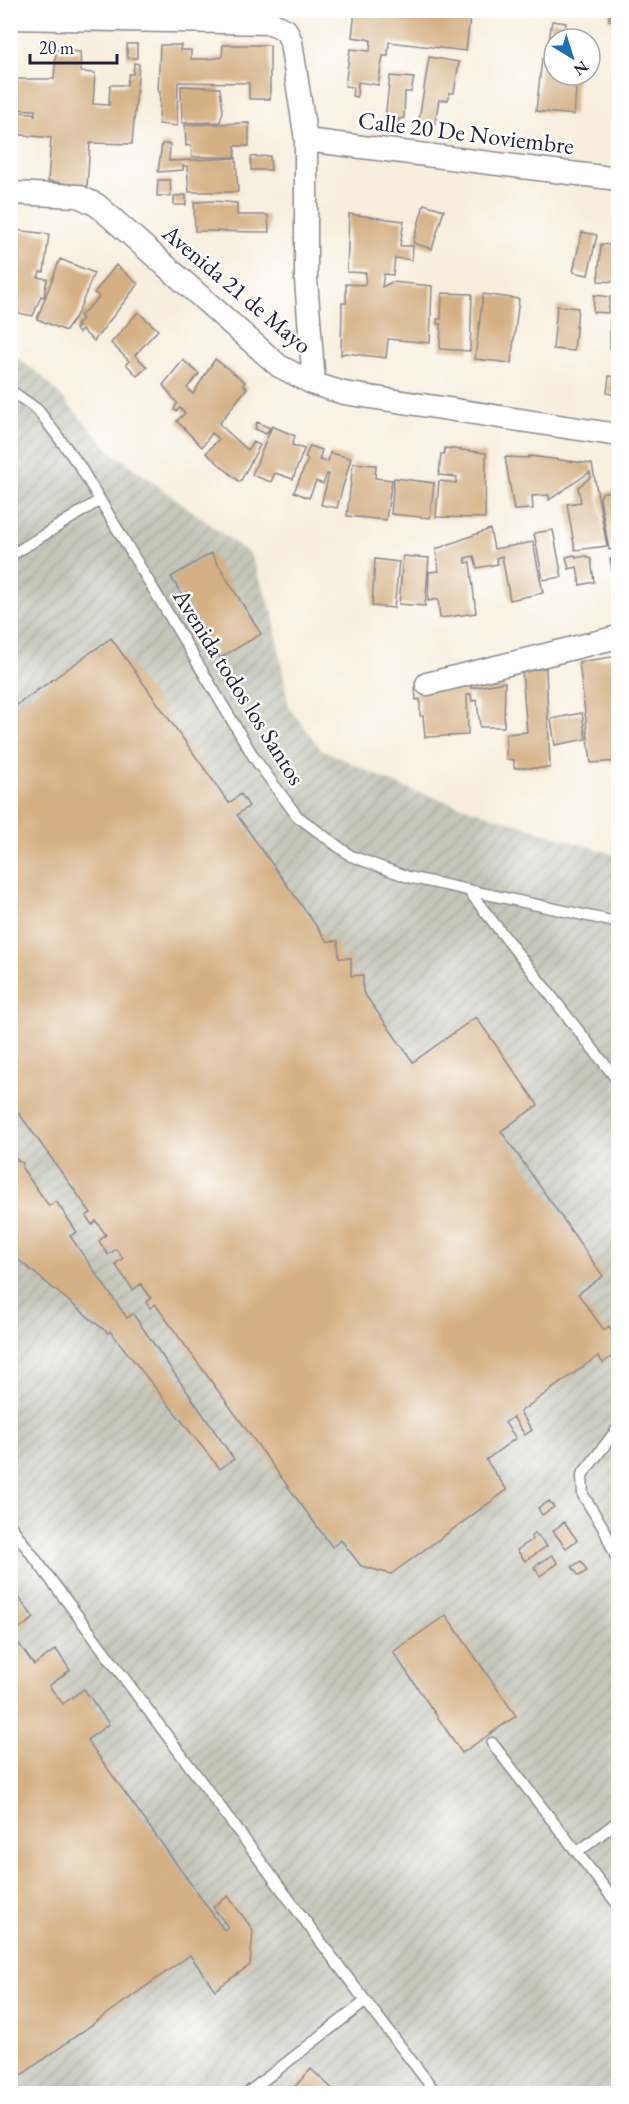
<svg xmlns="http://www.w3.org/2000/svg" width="629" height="2104" viewBox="0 0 629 2104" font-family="'EB Garamond',serif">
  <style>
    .industrial { fill: url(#industrial-furrows) }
    .building { fill: #d4b084 }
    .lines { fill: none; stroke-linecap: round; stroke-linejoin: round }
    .lane-casing { stroke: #8c888c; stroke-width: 13 }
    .street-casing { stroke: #8c888c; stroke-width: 25 }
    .lane { stroke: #fff; stroke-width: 10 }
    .street { stroke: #fff; stroke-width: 22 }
    .labels { text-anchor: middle; stroke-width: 5; stroke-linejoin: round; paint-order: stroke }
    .street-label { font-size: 24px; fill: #22223b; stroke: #fff }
  </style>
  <defs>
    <pattern id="industrial-furrows" width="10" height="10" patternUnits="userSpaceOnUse" patternTransform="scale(1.5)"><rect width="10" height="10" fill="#c4c6b9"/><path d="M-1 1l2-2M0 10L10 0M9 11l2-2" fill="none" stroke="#a8aaa0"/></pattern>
  </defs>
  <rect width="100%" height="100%" fill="#fff"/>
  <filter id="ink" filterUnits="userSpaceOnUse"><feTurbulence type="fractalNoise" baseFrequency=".0167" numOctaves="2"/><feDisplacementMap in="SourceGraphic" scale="12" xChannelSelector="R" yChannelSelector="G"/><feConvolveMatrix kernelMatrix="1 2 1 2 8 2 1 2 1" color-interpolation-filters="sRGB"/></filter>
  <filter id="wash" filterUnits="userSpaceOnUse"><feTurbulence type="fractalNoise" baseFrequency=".008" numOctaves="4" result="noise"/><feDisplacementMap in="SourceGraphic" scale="24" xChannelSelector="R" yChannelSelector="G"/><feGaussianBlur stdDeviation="1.35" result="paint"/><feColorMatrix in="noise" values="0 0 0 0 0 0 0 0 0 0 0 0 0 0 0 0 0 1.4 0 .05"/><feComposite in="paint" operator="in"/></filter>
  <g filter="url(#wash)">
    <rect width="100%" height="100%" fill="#f7eedd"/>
    <!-- industrial -->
    <path class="industrial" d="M 10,352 L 42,376 L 111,451 L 250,554 L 273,614 L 289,708 L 321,749 L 402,787 L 618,856 L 618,2093 L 11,2093 Z"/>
    <g id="blocks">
      <!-- building -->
      <path class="building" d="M 355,10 L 471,10 L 466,51 L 389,42 L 388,56 L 383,56 L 378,85 L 358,82 L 357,97 L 352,96 L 353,87 L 345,86 L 350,49 L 370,51 L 371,40 L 352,37 Z
        M 610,10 L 618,10 L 618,21 L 609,20 Z
        M 552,21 L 566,23 L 564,39 L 554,39 L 554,48 L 548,47 Z
        M 127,44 L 137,44 L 137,58 L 127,58 Z
        M 160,45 L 181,45 L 180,50 L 191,50 L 191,59 L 209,59 L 222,57 L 223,45 L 270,45 L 270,99 L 249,99 L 249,83 L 178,82 L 177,126 L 159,124 L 160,92 L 158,92 Z
        M 56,50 L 80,52 L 81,72 L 95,73 L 93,104 L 109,105 L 110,85 L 127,85 L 129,74 L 133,74 L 134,63 L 139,64 L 132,144 L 90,143 L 87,187 L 48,181 L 51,138 L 13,134 L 13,112 L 33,113 L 35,117 L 35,110 L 14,109 L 15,79 L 54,79 Z
        M 429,57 L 459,62 L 454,93 L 449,93 L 448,100 L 439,100 L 434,128 L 418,126 Z
        M 542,59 L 554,60 L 554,75 L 577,75 L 574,115 L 536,111 Z
        M 390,76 L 414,78 L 411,92 L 405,92 L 404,118 L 399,119 L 397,130 L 384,128 Z
        M 181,86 L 220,88 L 223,111 L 220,122 L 182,123 Z
        M 249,123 L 249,146 L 235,146 L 235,157 L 192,157 L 191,145 L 186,146 L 185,125 Z
        M 162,144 L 170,144 L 169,161 L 236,158 L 238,192 L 189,192 L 187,166 L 183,166 L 183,170 L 158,172 Z
        M 270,156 L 271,170 L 251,170 L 251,157 Z
        M 158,180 L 170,180 L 171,196 L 157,196 Z
        M 186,195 L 186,205 L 174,205 L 174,196 Z
        M 214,201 L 237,203 L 237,215 L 268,215 L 269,232 L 195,231 L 194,202 Z
        M 424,204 L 444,210 L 432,249 L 413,243 Z
        M 349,214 L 404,221 L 400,246 L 413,246 L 412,260 L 395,258 L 393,275 L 384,274 L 382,287 L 392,282 L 432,286 L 430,343 L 388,339 L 386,358 L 345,353 L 341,355 L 342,303 L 346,303 L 346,284 L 365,285 L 366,273 L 347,272 Z
        M 14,230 L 49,234 L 44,272 L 40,272 L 38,277 L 47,279 L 44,297 L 41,296 L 33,316 L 13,312 L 15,305 L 10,304 L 10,246 Z
        M 582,232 L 597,235 L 588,275 L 573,272 Z
        M 601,244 L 618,246 L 618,282 L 598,281 Z
        M 60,259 L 94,273 L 78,313 L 66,331 L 37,319 Z
        M 116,265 L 138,284 L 94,341 L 82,330 L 79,333 L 75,329 L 78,326 L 76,325 L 82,319 L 80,316 L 98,298 L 99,296 L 94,293 Z
        M 442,293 L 472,294 L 470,351 L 440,349 L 441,324 L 437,324 L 437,319 L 441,319 Z
        M 483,294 L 519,299 L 511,363 L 475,359 Z
        M 594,295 L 610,297 L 608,313 L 593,312 Z
        M 557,306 L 578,308 L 574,351 L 553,349 Z
        M 138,312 L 158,330 L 135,355 L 147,367 L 137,376 L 126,364 L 129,361 L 111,343 Z
        M 610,317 L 618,317 L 618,349 L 610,348 Z
        M 215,359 L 245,382 L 243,385 L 247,388 L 219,424 L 248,450 L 253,442 L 260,445 L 240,482 L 206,453 L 219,439 L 212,433 L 202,447 L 177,421 L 185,413 L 180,408 L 176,411 L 174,410 L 177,403 L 163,385 L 183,360 L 199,374 L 187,388 L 193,394 Z
        M 609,376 L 618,377 L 618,396 L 607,393 Z
        M 257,422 L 270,428 L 266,434 L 255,429 Z
        M 272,426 L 295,436 L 292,445 L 304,449 L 293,479 L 275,473 L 271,482 L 252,475 Z
        M 310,446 L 322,450 L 319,460 L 328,462 L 330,453 L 351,458 L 337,508 L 321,505 L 329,474 L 327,474 L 323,484 L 316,481 L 309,498 L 294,492 L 308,459 L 305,458 Z
        M 445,448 L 486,453 L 485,518 L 436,517 L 439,481 L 456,483 L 457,477 L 439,475 L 441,454 L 444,454 Z
        M 529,456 L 592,464 L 607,546 L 575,550 L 567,504 L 581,502 L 578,487 L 591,477 L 590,472 L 549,500 L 549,495 L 532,496 L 533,509 L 514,510 L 505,457 L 529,458 Z
        M 353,463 L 376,465 L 375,478 L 392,480 L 386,520 L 347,516 Z
        M 394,478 L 434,483 L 430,518 L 391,514 Z
        M 618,491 L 618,548 L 609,550 L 600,498 L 603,492 Z
        M 490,529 L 494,549 L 533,542 L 543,593 L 510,600 L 502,556 L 496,558 L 498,564 L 477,568 L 474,556 L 465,558 L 466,563 L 470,562 L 476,613 L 440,618 L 438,599 L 428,601 L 429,572 L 439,571 L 436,549 Z
        M 553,530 L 562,577 L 543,580 L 534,533 Z
        M 211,553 L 261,634 L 220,658 L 171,577 Z
        M 575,555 L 576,558 L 586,556 L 591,559 L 594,582 L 580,585 L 577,567 L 569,569 L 566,557 Z
        M 403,556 L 429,558 L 425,606 L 399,604 Z
        M 616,558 L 618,562 L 617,598 L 610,559 Z
        M 375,559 L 399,562 L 394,608 L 372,606 Z
        M 111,638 L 229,803 L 241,794 L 249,806 L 237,815 L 327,941 L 338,941 L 339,958 L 351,958 L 351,976 L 363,975 L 363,992 L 413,1062 L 476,1017 L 538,1105 L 501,1131 L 603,1276 L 578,1294 L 604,1330 L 609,1326 L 618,1340 L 618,1352 L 603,1363 L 598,1356 L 520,1412 L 532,1430 L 525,1435 L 513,1417 L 505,1423 L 516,1438 L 486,1460 L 507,1490 L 391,1574 L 361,1566 L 341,1540 L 332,1547 L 155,1304 L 150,1308 L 146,1302 L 151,1298 L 141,1284 L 133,1290 L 115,1264 L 123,1258 L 116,1249 L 108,1255 L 99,1241 L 106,1235 L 96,1221 L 92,1225 L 86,1216 L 91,1213 L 10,1101 L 10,710 Z
        M 618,656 L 618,761 L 591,763 L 579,662 Z
        M 546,668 L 550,768 L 514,768 L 514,760 L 506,759 L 506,734 L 527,732 L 522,671 Z
        M 470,680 L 471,688 L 505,682 L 504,727 L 480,727 L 477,700 L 472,701 L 471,694 L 467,695 L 468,735 L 425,737 L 423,716 L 420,716 L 420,699 L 416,700 L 415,686 Z
        M 582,713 L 586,739 L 555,745 L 551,719 Z
        M 10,1151 L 18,1161 L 23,1163 L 22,1168 L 49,1206 L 56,1201 L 77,1232 L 70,1236 L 127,1318 L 133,1314 L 234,1459 L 220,1469 L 110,1331 L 108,1333 L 10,1253 Z
        M 549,1501 L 554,1507 L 542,1515 L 538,1508 Z
        M 564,1522 L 577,1540 L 566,1548 L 553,1531 Z
        M 535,1533 L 547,1546 L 525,1561 L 517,1550 L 533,1539 L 531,1536 Z
        M 552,1555 L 558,1563 L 540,1576 L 534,1567 Z
        M 581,1561 L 587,1571 L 579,1576 L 572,1567 Z
        M 10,1586 L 34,1618 L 12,1634 L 34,1665 L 56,1649 L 70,1670 L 49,1686 L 63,1704 L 84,1689 L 109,1724 L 87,1740 L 224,1930 L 228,1927 L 213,1907 L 228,1896 L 253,1930 L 250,1965 L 215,1990 L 190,1955 L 10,2083 Z
        M 446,1615 L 516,1716 L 462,1753 L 393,1652 Z
        M 311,2069 L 338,2094 L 288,2094 Z"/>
    </g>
  </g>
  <g filter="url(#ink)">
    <use href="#blocks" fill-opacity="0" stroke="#8c888c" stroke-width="1.5"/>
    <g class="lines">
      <!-- lane casing -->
      <g class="lane-casing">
        <path id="lane" d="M 10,390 L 38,410 L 79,465 L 255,759 L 297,816 L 351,856 L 408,877 L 611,921 L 618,925
          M 10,556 L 100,500
          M 468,890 L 618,1081
          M 618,1428 L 582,1475 L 583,1495 L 604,1529 L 618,1562
          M 10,1525 L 341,1969 L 437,2094
          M 492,1743 L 618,1905
          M 578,1852 L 618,1821
          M 246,2094 L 366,2001"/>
      </g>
      <!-- street casing -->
      <g class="street-casing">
        <path id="street" d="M 10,18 L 271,23 L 286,30 L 291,42 L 306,140 L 306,280 L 314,384
          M 306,140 L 618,179
          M 10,193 L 78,196 L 97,205 L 279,366 L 314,384 L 344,393 L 618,435
          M 427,684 L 618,637"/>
      </g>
      <!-- lane -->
      <use href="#lane" class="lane"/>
      <!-- street -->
      <use href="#street" class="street"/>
    </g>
  </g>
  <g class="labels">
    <!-- street labels -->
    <g class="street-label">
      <text transform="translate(466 133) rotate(7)" y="8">Calle 20 De Noviembre</text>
      <text transform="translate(237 289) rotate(40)" y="8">Avenida 21 de Mayo</text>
      <text transform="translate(239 687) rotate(58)" y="8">Avenida todos los Santos</text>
    </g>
  </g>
  <!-- margin -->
  <rect width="629" height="2104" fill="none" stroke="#fff" stroke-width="36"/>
  <!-- north arrow -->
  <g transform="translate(572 57) rotate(142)"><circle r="28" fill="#ffffff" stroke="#a7a7b1" stroke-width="1.5"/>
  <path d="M0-4.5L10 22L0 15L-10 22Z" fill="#1f6fb2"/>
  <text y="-9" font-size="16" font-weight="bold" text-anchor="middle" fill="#22223b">N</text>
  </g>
  <!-- scale -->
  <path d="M30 54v9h87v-9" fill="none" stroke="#22223b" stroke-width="3"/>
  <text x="39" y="54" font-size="18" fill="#22223b" stroke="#ffffff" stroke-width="4.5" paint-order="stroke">20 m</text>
</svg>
